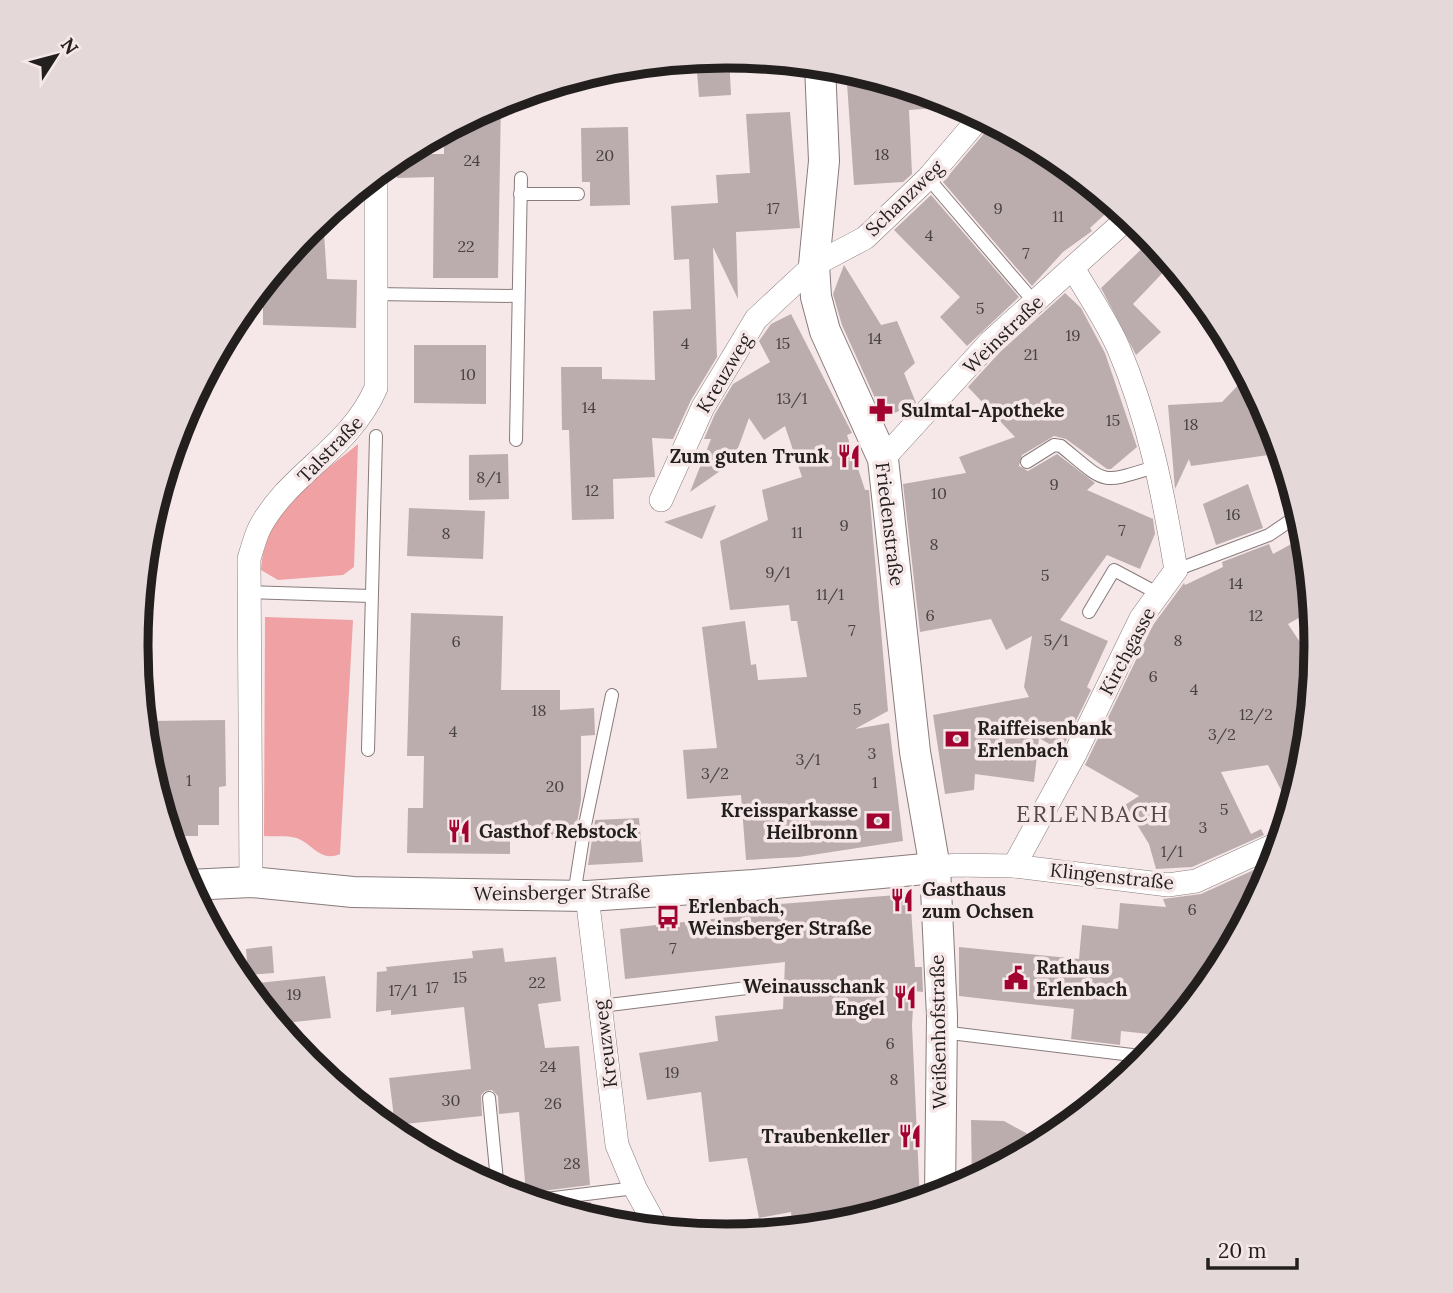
<svg xmlns="http://www.w3.org/2000/svg" width="1453" height="1293" viewBox="0 0 1453 1293" font-family="Lora,serif">
<style>
.green{fill:#f0a1a3}
.building{fill:#bbadae}
.lines{fill:none;stroke-linecap:round;stroke-linejoin:round}
.service-casing{stroke:#887b7b;stroke-width:14}
.minor-casing{stroke:#887b7b;stroke-width:24}
.tertiary-casing{stroke:#887b7b;stroke-width:32}
.service{stroke:#fff;stroke-width:12}
.minor{stroke:#fff;stroke-width:23}
.tertiary{stroke:#fff;stroke-width:30}
.labels{text-anchor:middle;stroke-width:7;stroke-linejoin:round;paint-order:stroke}
.number-label{font-size:16px;fill:#494243}
.street-label{font-size:19px;fill:#231f1f;stroke:#f6e8e8}
.poi-label{font-size:19px;font-weight:bold;fill:#231f1f;stroke:#f6e8e8;text-anchor:start}
.quarter-label{font-size:23px;letter-spacing:2px;fill:#544849;stroke:#f6e8e8}
.rim{fill:none;stroke:#231f1f;stroke-width:9}
</style>
<rect width="100%" height="100%" fill="#f6e8e8"/>
<g class="green">
<path d="M 358,444 L 354,567 L 343,575 L 278,580 L 261,570 C 264,511 317,478 358,444 Z"/>
<path d="M 265,617 L 353,620 L 340,854 C 321,862 314,846 299,839 C 290,835 274,837 264,836 Z"/>
</g>
<g class="building">
<polygon points="729,56 731,95 699,97 696,59"/>
<polygon points="846,69 962,106 909,110 912,174 903,182 854,185"/>
<polygon points="501,101 498,278 433,278 434,177 397,178 397,157 401,154 444,154 444,131"/>
<polygon points="790,112 800,228 736,232 738,299 713,247 717,357 691,400 673,439 652,438 655,477 613,479 614,519 572,520 569,430 562,430 561,367 602,367 602,379 655,380 653,311 691,309 689,259 674,260 671,206 718,203 716,175 750,173 746,114"/>
<polygon points="993,123 1055,156 1115,205 1090,228 1092,231 1063,252 1032,286 943,182"/>
<polygon points="628,127 630,205 590,206 590,182 582,182 581,128"/>
<polygon points="931,195 1019,297 967,346 940,317 960,297 894,230"/>
<polygon points="323,218 327,279 357,280 356,328 263,325 263,284 309,229"/>
<polygon points="1152,239 1172,263 1133,304 1161,332 1136,355 1101,288"/>
<polygon points="844,265 881,325 897,321 915,363 904,373 916,403 884,418 842,325 833,294"/>
<polygon points="1065,293 1081,308 1105,353 1137,447 1111,469 1107,469 1066,439 1054,436 1022,455 1019,466 1028,471 1057,454 1095,483 1087,490 1153,519 1155,534 1140,569 1107,555 1060,620 1108,641 1087,687 1091,690 1061,751 1039,738 1034,782 975,774 974,790 945,794 933,715 1029,697 1024,687 1032,636 1006,650 991,619 920,632 903,484 966,473 959,457 1015,437 968,387 1000,352"/>
<polygon points="791,314 852,433 847,435 865,490 869,490 888,711 855,729 889,723 903,841 799,857 746,860 741,795 687,799 683,750 717,748 702,627 745,621 751,665 756,664 758,680 807,677 797,621 791,621 789,605 730,610 720,541 768,520 762,490 802,477 785,426 764,440 749,418 733,462 690,492 711,439 704,439 715,414 733,384 770,362 759,341 771,324"/>
<polygon points="414,345 486,345 486,404 414,403"/>
<polygon points="1248,375 1272,421 1282,453 1191,466 1189,459 1175,489 1168,405 1222,402"/>
<polygon points="508,454 509,499 469,500 469,455"/>
<polygon points="1248,484 1263,528 1216,545 1203,504"/>
<polygon points="716,505 702,539 664,522"/>
<polygon points="409,508 485,511 483,559 407,556"/>
<polygon points="1306,536 1313,610 1288,624 1315,665 1310,718 1300,725 1308,741 1306,762 1291,809 1268,765 1221,772 1251,834 1261,829 1264,835 1192,867 1156,869 1149,844 1125,805 1139,796 1085,765 1153,625 1184,583 1185,585 1223,567 1222,562 1269,544 1273,554"/>
<polygon points="411,613 503,616 501,690 560,690 560,710 594,708 595,735 581,736 581,800 574,840 510,840 510,854 407,853 408,808 423,808 424,756 407,756"/>
<polygon points="225,720 226,786 219,787 219,825 198,825 198,836 170,836 152,778 152,721"/>
<polygon points="639,818 643,862 588,865 595,820"/>
<polygon points="1276,860 1217,975 1167,1036 1121,1031 1120,1045 1071,1039 1074,1009 959,996 959,947 1079,959 1082,925 1118,929 1120,903 1166,907 1163,899 1201,894"/>
<polygon points="910,894 915,967 922,967 923,992 914,991 912,1025 920,1202 836,1226 793,1230 791,1212 759,1218 747,1158 709,1162 701,1092 647,1100 639,1053 718,1041 715,1016 783,1009 785,962 625,979 620,929 767,913 767,905"/>
<polygon points="272,946 274,973 248,975 246,949"/>
<polygon points="503,948 505,962 556,957 561,1001 538,1004 545,1048 579,1046 590,1185 526,1193 519,1112 499,1114 498,1096 492,1090 485,1091 481,1095 482,1116 395,1125 389,1078 471,1069 464,1007 391,1015 391,1010 376,1012 377,972 387,971 386,967 473,958 472,951"/>
<polygon points="325,976 331,1018 276,1024 261,1006 258,983"/>
<polygon points="971,1120 1004,1121 1044,1143 972,1182"/>
<polygon points="591,1202 593,1220 551,1207"/>
</g>
<g class="lines">
<g class="service-casing">
<g id="service">
<polyline points="928,178 1035,303"/>
<polyline points="520,194 578,194"/>
<polyline points="374,294 517,296"/>
<polyline points="516,440 521,178"/>
<path d="M 1027,462 L 1054,445 L 1061,446 C 1108,485 1099,484 1158,466"/>
<polyline points="1176,570 1269,535 1300,514"/>
<polyline points="248,592 371,596"/>
<polyline points="1089,612 1114,570 1159,594"/>
<polyline points="368,750 376,436"/>
<polyline points="574,895 585,825 612,695"/>
<polyline points="601,1006 763,986"/>
<polyline points="942,1032 1132,1055"/>
<polyline points="489,1098 498,1191"/>
<polyline points="530,1201 635,1188"/>
</g>
</g>
<g class="minor-casing">
<g id="minor">
<polyline points="883,459 990,342 1129,217"/>
<polyline points="661,500 703,407 756,319 814,265 865,238 928,178 981,116"/>
<path d="M 1014,866 L 1076,752 L 1141,618 L 1176,570 C 1163,493 1149,419 1118,347 C 1106,320 1088,294 1073,268"/>
<polyline points="935,868 955,865 1014,866 1168,885 1196,881 1281,842"/>
<path d="M 251,882 L 249,559 C 252,549 255,538 259,529 C 288,473 349,450 376,388 L 376,174"/>
<polyline points="587,896 617,1145 635,1188 658,1230"/>
</g>
</g>
<g class="tertiary-casing">
<g id="tertiary">
<polyline points="820,65 824,161 814,265 816,297 825,331 883,459 915,752 935,868 942,1016 940,1196"/>
<polyline points="188,885 251,882 353,892 587,896 754,885 935,868"/>
</g>
</g>
<use href="#service" class="service"/>
<use href="#minor" class="minor"/>
<use href="#tertiary" class="tertiary"/>
</g>
<defs>
<g id="pharmacy-bare" transform="scale(1.89)"><path d="M-2-6h4v4h4v4h-4v4h-4v-4h-4v-4h4Z" fill="#a2022f" stroke="#f6e8e8" stroke-width="2.5" paint-order="stroke"/></g>
<g id="restaurant-bare" transform="scale(1.89)"><path d="M-5-6h1v4h1v-4h1v4h1v-4h1v5L-1.5 .5V6h-2V.5L-5-1ZM5-6V6H3V1.5H1.5Q1.5-4 5-6Z" fill="#a2022f" stroke="#f6e8e8" stroke-width="2.5" paint-order="stroke"/></g>
<g id="bank-bare" transform="scale(1.89)"><path d="M-6-4H6V4H-6ZM0-2.3a2.3 2.3 0 1 0 0 4.6a2.3 2.3 0 1 0 0-4.6Z" fill="#a2022f" stroke="#f6e8e8" stroke-width="2.5" paint-order="stroke"/></g>
<g id="bus-bare" transform="scale(1.89)"><path d="M-5-6H5V4H4V6H2V4H-2V6H-4V4H-5ZM-3.5-4V0h7V-4ZM-3.5 1.2v1.5H-2V1.2ZM2 1.2v1.5H3.5V1.2Z" fill="#a2022f" stroke="#f6e8e8" stroke-width="2.5" paint-order="stroke"/></g>
<g id="civic-bare" transform="scale(1.89)"><path d="M-.6-6.5H3V-4.5H.6V-3L4-1V1h2V6H-6V1h2V-1L-.6-3ZM-1.2 2.5V6h2.4V2.5Z" fill="#a2022f" stroke="#f6e8e8" stroke-width="2.5" paint-order="stroke"/></g>
</defs>
<g fill-rule="evenodd">
<use href="#pharmacy-bare" x="881" y="410"/>
<use href="#restaurant-bare" x="849" y="456"/>
<use href="#bank-bare" x="957" y="739"/>
<use href="#bank-bare" x="878" y="821"/>
<use href="#restaurant-bare" x="459" y="831"/>
<use href="#restaurant-bare" x="902" y="900"/>
<use href="#bus-bare" x="668" y="917"/>
<use href="#civic-bare" x="1016" y="978"/>
<use href="#restaurant-bare" x="905" y="997"/>
<use href="#restaurant-bare" x="910" y="1136"/>
</g>
<g class="labels">
<g class="number-label">
<text x="882" y="160">18</text>
<text x="605" y="161">20</text>
<text x="472" y="166">24</text>
<text x="773" y="214">17</text>
<text x="998" y="214">9</text>
<text x="1058" y="222">11</text>
<text x="929" y="241">4</text>
<text x="466" y="252">22</text>
<text x="1026" y="259">7</text>
<text x="980" y="314">5</text>
<text x="1073" y="341">19</text>
<text x="875" y="344">14</text>
<text x="685" y="349">4</text>
<text x="783" y="349">15</text>
<text x="1031" y="360">21</text>
<text x="468" y="380">10</text>
<text x="792" y="404">13/1</text>
<text x="589" y="413">14</text>
<text x="1113" y="426">15</text>
<text x="1191" y="430">18</text>
<text x="489" y="483">8/1</text>
<text x="1054" y="490">9</text>
<text x="592" y="496">12</text>
<text x="939" y="499">10</text>
<text x="1233" y="520">16</text>
<text x="844" y="531">9</text>
<text x="1122" y="536">7</text>
<text x="797" y="538">11</text>
<text x="446" y="539">8</text>
<text x="934" y="550">8</text>
<text x="778" y="578">9/1</text>
<text x="1045" y="581">5</text>
<text x="1236" y="589">14</text>
<text x="830" y="600">11/1</text>
<text x="930" y="621">6</text>
<text x="1256" y="621">12</text>
<text x="852" y="636">7</text>
<text x="1056" y="646">5/1</text>
<text x="1178" y="646">8</text>
<text x="456" y="647">6</text>
<text x="1153" y="682">6</text>
<text x="1194" y="695">4</text>
<text x="857" y="715">5</text>
<text x="539" y="716">18</text>
<text x="1256" y="720">12/2</text>
<text x="453" y="737">4</text>
<text x="1222" y="740">3/2</text>
<text x="872" y="759">3</text>
<text x="808" y="765">3/1</text>
<text x="715" y="779">3/2</text>
<text x="189" y="786">1</text>
<text x="875" y="788">1</text>
<text x="555" y="792">20</text>
<text x="1224" y="815">5</text>
<text x="1203" y="833">3</text>
<text x="1172" y="857">1/1</text>
<text x="1192" y="915">6</text>
<text x="673" y="954">7</text>
<text x="460" y="983">15</text>
<text x="537" y="988">22</text>
<text x="432" y="993">17</text>
<text x="403" y="996">17/1</text>
<text x="294" y="1000">19</text>
<text x="890" y="1049">6</text>
<text x="548" y="1072">24</text>
<text x="672" y="1078">19</text>
<text x="894" y="1085">8</text>
<text x="451" y="1106">30</text>
<text x="553" y="1109">26</text>
<text x="572" y="1169">28</text>
</g>
<g class="street-label">
<text transform="translate(904 198) rotate(-44)" y="7">Schanzweg</text>
<text transform="translate(1003 334) rotate(-44)" y="7">Weinstraße</text>
<text transform="translate(724 373) rotate(-59)" y="7">Kreuzweg</text>
<text transform="translate(330 449) rotate(-46)" y="7">Talstraße</text>
<text transform="translate(890 524) rotate(83)" y="7">Friedenstraße</text>
<text transform="translate(1127 651) rotate(-62)" y="7">Kirchgasse</text>
<text transform="translate(1112 876) rotate(6)" y="7">Klingenstraße</text>
<text transform="translate(562 892) rotate(-1)" y="7">Weinsberger Straße</text>
<text transform="translate(938 1032) rotate(-91)" y="7">Weißenhofstraße</text>
<text transform="translate(605 1044) rotate(-97)" y="7">Kreuzweg</text>
</g>
<g class="poi-label">
<text x="901" y="417">Sulmtal-Apotheke</text>
<text x="829" y="463" text-anchor="end">Zum guten Trunk</text>
<text x="977" y="735">Raiffeisenbank<tspan x="977" dy="22">Erlenbach</tspan></text>
<text x="858" y="817" text-anchor="end">Kreissparkasse<tspan x="858" dy="22">Heilbronn</tspan></text>
<text x="479" y="838">Gasthof Rebstock</text>
<text x="922" y="896">Gasthaus<tspan x="922" dy="22">zum Ochsen</tspan></text>
<text x="688" y="913">Erlenbach,<tspan x="688" dy="22">Weinsberger Straße</tspan></text>
<text x="1036" y="974">Rathaus<tspan x="1036" dy="22">Erlenbach</tspan></text>
<text x="885" y="993" text-anchor="end">Weinausschank<tspan x="885" dy="22">Engel</tspan></text>
<text x="890" y="1143" text-anchor="end">Traubenkeller</text>
</g>
<g class="quarter-label">
<text x="1093" y="822">ERLENBACH</text>
</g>
</g>
<path d="M0 0H1453V1293H0ZM148 646a578 578 0 1 1 1156 0a578 578 0 1 1-1156 0Z" fill="#e5d8d8" fill-rule="evenodd"/>
<path class="rim" d="M148 646a578 578 0 1 1 1156 0a578 578 0 1 1-1156 0Z"/>
<g transform="translate(56 56) rotate(54)" stroke="#f6e8e8" stroke-width="5" paint-order="stroke">
<path d="M0-5L12 26L0 18L-12 26Z" fill="#231f1f"/>
<text y="-10" font-size="19" font-weight="bold" text-anchor="middle" fill="#231f1f">N</text>
</g>
<path d="M1208 1258v10h89v-10" fill="none" stroke="#231f1f" stroke-width="3.5"/>
<text x="1218" y="1258" font-size="21" fill="#231f1f" stroke="#f6e8e8" stroke-width="5" paint-order="stroke">20 m</text>
</svg>
